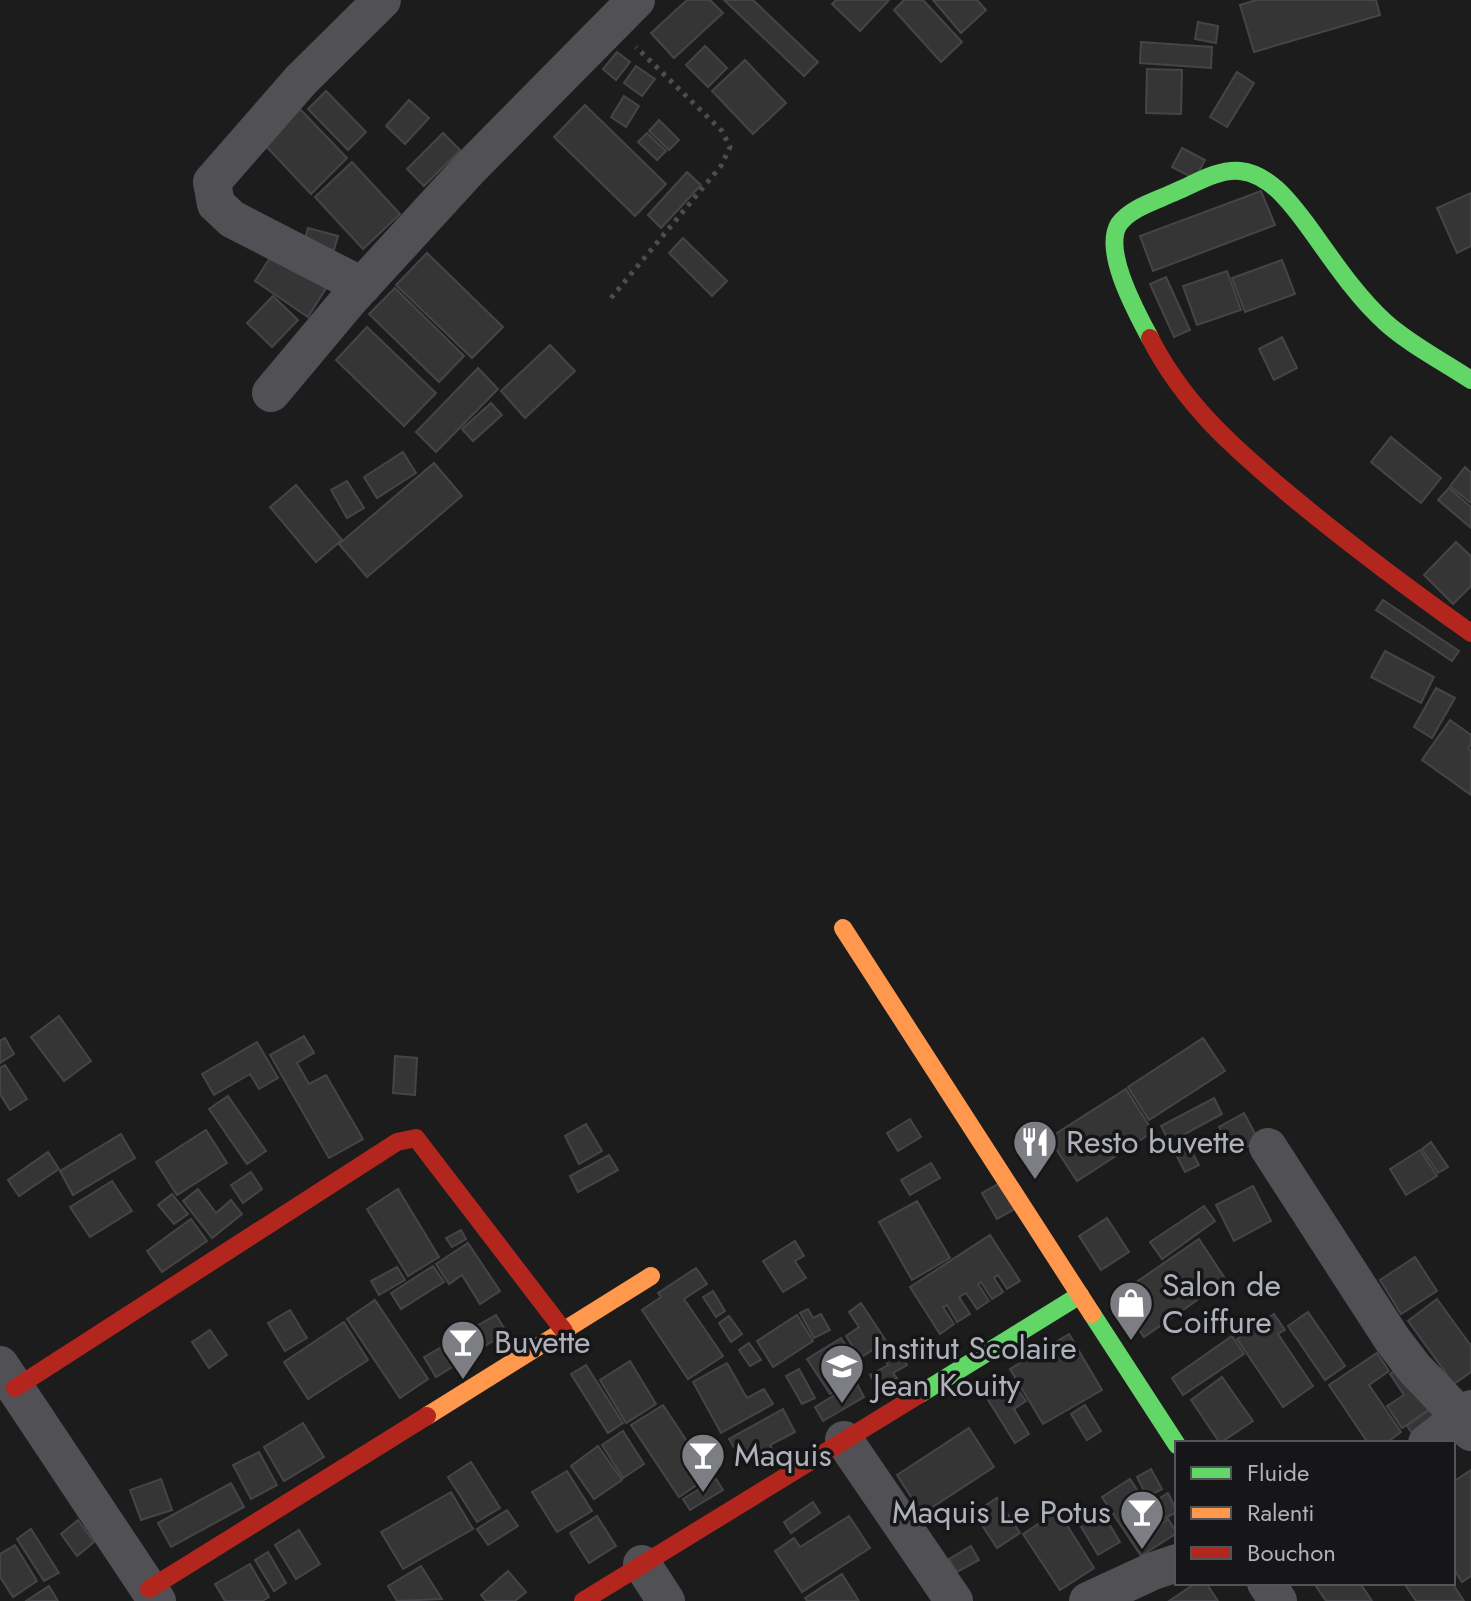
<svg xmlns="http://www.w3.org/2000/svg" width="1471" height="1601" viewBox="0 0 1471 1601" font-family="Jost,sans-serif">
<style>
.building{fill:#353536;stroke:#454548;stroke-width:2}
.lines{fill:none;stroke-linecap:round;stroke-linejoin:round}
.path{stroke:#4c4d50;stroke-width:5;stroke-dasharray:4 6;stroke-linecap:butt}
.street{stroke:#515155;stroke-width:38}
.fast{stroke:#63d668;stroke-width:18}
.slow{stroke:#ff974d;stroke-width:18}
.jam{stroke:#b3261e;stroke-width:18}
.labels{text-anchor:middle;stroke-width:7;stroke-linejoin:round;paint-order:stroke}
.poi-label{font-size:32px;fill:#afb2bb;stroke:#161618;text-anchor:start}
</style>
<rect width="100%" height="100%" fill="#1c1c1c"/>
<g class="building">
<polygon points="687,0 710,0 723,13 674,58 651,33"/>
<polygon points="724,0 753,0 818,62 804,76"/>
<polygon points="836,0 889,0 860,31 832,4"/>
<polygon points="904,0 923,0 962,42 941,62 894,10"/>
<polygon points="933,0 977,0 986,10 961,33"/>
<polygon points="1256,0 1376,0 1380,15 1254,52 1240,5"/>
<polygon points="1198,22 1218,26 1216,43 1195,39"/>
<polygon points="1141,42 1212,47 1211,68 1140,63"/>
<polygon points="705,46 727,68 708,87 686,65"/>
<polygon points="617,52 630,62 616,80 603,69"/>
<polygon points="745,60 786,103 753,134 712,91"/>
<polygon points="636,66 655,79 642,96 624,83"/>
<polygon points="1147,69 1182,70 1181,114 1146,113"/>
<polygon points="1237,72 1254,83 1227,127 1210,117"/>
<polygon points="326,91 366,132 348,150 308,109"/>
<polygon points="624,96 639,106 626,127 611,117"/>
<polygon points="409,100 429,118 405,144 386,126"/>
<polygon points="585,105 666,184 635,216 554,137"/>
<polygon points="300,109 347,158 311,194 264,144"/>
<polygon points="659,120 679,140 669,150 649,131"/>
<polygon points="443,133 460,150 424,186 407,169"/>
<polygon points="647,133 666,151 657,160 638,142"/>
<polygon points="1182,148 1205,160 1195,179 1172,167"/>
<polygon points="352,162 400,214 363,249 315,197"/>
<polygon points="687,172 701,185 661,228 648,215"/>
<polygon points="1261,191 1275,225 1153,271 1140,236"/>
<polygon points="1471,193 1471,246 1457,253 1437,208"/>
<polygon points="308,228 338,236 334,250 304,242"/>
<polygon points="683,238 727,281 712,296 669,253"/>
<polygon points="277,247 330,282 308,317 255,281"/>
<polygon points="427,253 503,327 472,358 396,285"/>
<polygon points="1282,260 1295,294 1245,312 1232,278"/>
<polygon points="1227,271 1241,310 1197,325 1183,286"/>
<polygon points="1166,277 1190,330 1174,337 1150,284"/>
<polygon points="395,288 464,356 439,382 369,314"/>
<polygon points="273,296 298,320 272,347 247,323"/>
<polygon points="367,327 436,393 404,426 336,360"/>
<polygon points="1282,337 1297,368 1274,380 1259,349"/>
<polygon points="550,345 575,371 525,418 501,391"/>
<polygon points="478,368 498,389 436,452 416,432"/>
<polygon points="491,403 502,415 473,441 462,429"/>
<polygon points="1391,437 1441,478 1421,503 1371,462"/>
<polygon points="403,452 416,473 377,498 364,477"/>
<polygon points="434,463 462,496 367,577 339,544"/>
<polygon points="1465,467 1471,473 1471,503 1450,486"/>
<polygon points="347,481 364,508 347,518 331,490"/>
<polygon points="296,485 342,540 316,562 270,507"/>
<polygon points="1449,488 1471,507 1471,528 1438,500"/>
<polygon points="1456,542 1471,556 1471,586 1453,604 1424,575"/>
<polygon points="1383,600 1459,651 1452,661 1376,610"/>
<polygon points="1385,651 1434,677 1421,703 1371,677"/>
<polygon points="1436,688 1455,698 1432,738 1414,727"/>
<polygon points="1450,720 1471,735 1471,744 1468,749 1471,751 1471,795 1422,760"/>
<polygon points="59,1016 91,1061 64,1081 31,1037"/>
<polygon points="304,1036 314,1053 297,1063 309,1084 326,1075 363,1139 329,1158 270,1055"/>
<polygon points="5,1038 14,1054 0,1063 0,1041"/>
<polygon points="1203,1038 1225,1071 1149,1120 1128,1087"/>
<polygon points="257,1042 278,1078 259,1089 250,1074 214,1095 202,1074"/>
<polygon points="395,1056 417,1058 415,1095 393,1093"/>
<polygon points="5,1065 27,1099 10,1110 0,1094 0,1068"/>
<polygon points="1126,1089 1153,1132 1077,1181 1049,1138"/>
<polygon points="228,1096 266,1151 247,1164 209,1109"/>
<polygon points="1214,1098 1222,1114 1183,1135 1199,1165 1185,1172 1161,1126"/>
<polygon points="1244,1113 1259,1141 1233,1154 1219,1127"/>
<polygon points="910,1119 921,1137 898,1151 887,1133"/>
<polygon points="586,1124 602,1151 579,1164 565,1136"/>
<polygon points="206,1130 227,1163 177,1195 156,1162"/>
<polygon points="121,1134 135,1158 73,1195 60,1171"/>
<polygon points="1431,1142 1448,1167 1438,1173 1422,1149"/>
<polygon points="1420,1150 1437,1176 1406,1195 1390,1169"/>
<polygon points="48,1152 59,1169 19,1196 8,1180"/>
<polygon points="609,1155 618,1170 578,1192 570,1176"/>
<polygon points="931,1163 940,1178 910,1195 901,1180"/>
<polygon points="251,1172 262,1189 243,1203 231,1185"/>
<polygon points="112,1181 132,1211 90,1237 70,1207"/>
<polygon points="1003,1181 1018,1207 997,1219 982,1193"/>
<polygon points="1253,1186 1271,1221 1234,1241 1216,1205"/>
<polygon points="198,1189 216,1213 231,1200 242,1214 212,1238 183,1201"/>
<polygon points="398,1189 439,1257 408,1276 367,1209"/>
<polygon points="172,1194 188,1214 174,1224 158,1205"/>
<polygon points="917,1201 950,1258 912,1280 879,1222"/>
<polygon points="1204,1206 1215,1221 1162,1259 1150,1242"/>
<polygon points="1107,1218 1129,1252 1101,1270 1079,1236"/>
<polygon points="191,1219 207,1241 162,1272 147,1251"/>
<polygon points="461,1230 466,1239 452,1247 446,1238"/>
<polygon points="990,1235 1020,1281 1007,1289 998,1275 994,1278 1003,1292 992,1299 981,1282 978,1284 989,1301 977,1309 966,1293 959,1297 970,1314 957,1322 947,1305 943,1307 954,1324 940,1334 910,1287"/>
<polygon points="1199,1239 1226,1280 1144,1337 1116,1296"/>
<polygon points="795,1241 804,1256 795,1261 806,1278 783,1292 763,1261"/>
<polygon points="468,1243 500,1291 480,1304 462,1275 449,1284 436,1264"/>
<polygon points="1415,1257 1437,1291 1401,1314 1380,1280"/>
<polygon points="433,1266 444,1282 401,1309 391,1293"/>
<polygon points="397,1267 405,1280 379,1295 371,1281"/>
<polygon points="696,1268 707,1284 684,1299 723,1356 688,1379 642,1310 661,1297 658,1293"/>
<polygon points="713,1291 725,1311 716,1317 703,1297"/>
<polygon points="1437,1299 1471,1346 1471,1372 1454,1384 1408,1321"/>
<polygon points="375,1300 428,1379 400,1398 347,1319"/>
<polygon points="861,1303 886,1341 860,1358 846,1336 859,1327 849,1312"/>
<polygon points="808,1309 813,1318 821,1314 830,1330 814,1338 800,1313"/>
<polygon points="290,1310 307,1338 285,1351 268,1323"/>
<polygon points="1308,1312 1345,1366 1325,1380 1288,1326"/>
<polygon points="1274,1314 1285,1330 1278,1334 1313,1386 1283,1407 1237,1339"/>
<polygon points="496,1315 507,1333 469,1355 459,1336"/>
<polygon points="797,1315 813,1341 773,1367 757,1341"/>
<polygon points="729,1316 742,1334 731,1342 719,1323"/>
<polygon points="344,1322 368,1360 308,1399 284,1362"/>
<polygon points="210,1330 227,1355 209,1368 192,1342"/>
<polygon points="1069,1334 1102,1390 1043,1424 1010,1369"/>
<polygon points="1232,1336 1244,1354 1183,1395 1172,1378"/>
<polygon points="841,1338 863,1373 830,1394 807,1359"/>
<polygon points="452,1341 464,1360 436,1377 424,1357"/>
<polygon points="749,1343 761,1360 750,1366 739,1350"/>
<polygon points="898,1347 907,1365 893,1373 897,1378 878,1388 870,1375 888,1365 883,1355"/>
<polygon points="1377,1353 1389,1371 1369,1385 1401,1432 1386,1443 1368,1443 1329,1385"/>
<polygon points="630,1361 656,1404 626,1423 600,1380"/>
<polygon points="727,1363 747,1398 764,1389 773,1404 721,1433 693,1382"/>
<polygon points="1406,1363 1435,1405 1402,1428 1387,1406 1404,1395 1390,1374"/>
<polygon points="586,1365 623,1423 608,1433 571,1374"/>
<polygon points="799,1369 815,1398 802,1404 786,1376"/>
<polygon points="1222,1377 1253,1421 1220,1443 1191,1400"/>
<polygon points="994,1378 1004,1394 1016,1387 1026,1401 1014,1409 1029,1434 1015,1443 980,1387"/>
<polygon points="856,1382 864,1397 823,1421 815,1407"/>
<polygon points="663,1405 710,1476 679,1497 631,1425"/>
<polygon points="1085,1405 1101,1431 1087,1440 1071,1414"/>
<polygon points="1432,1408 1437,1415 1412,1433 1407,1426"/>
<polygon points="783,1409 795,1432 770,1445 775,1454 761,1462 756,1453 742,1461 729,1439"/>
<polygon points="303,1423 324,1457 284,1481 264,1447"/>
<polygon points="969,1428 994,1467 922,1514 897,1475"/>
<polygon points="623,1431 644,1464 623,1478 602,1445"/>
<polygon points="598,1446 622,1480 594,1499 571,1466"/>
<polygon points="259,1452 277,1485 251,1499 233,1465"/>
<polygon points="471,1462 500,1508 477,1522 448,1477"/>
<polygon points="1151,1469 1162,1489 1147,1497 1137,1477"/>
<polygon points="1471,1470 1471,1576 1462,1582 1453,1568 1453,1482"/>
<polygon points="567,1471 592,1511 557,1532 532,1492"/>
<polygon points="161,1479 172,1510 141,1520 130,1490"/>
<polygon points="716,1479 723,1490 690,1510 683,1499"/>
<polygon points="1130,1479 1160,1525 1168,1519 1177,1533 1141,1556 1102,1497"/>
<polygon points="231,1483 244,1507 171,1547 158,1523"/>
<polygon points="451,1492 473,1529 403,1569 381,1532"/>
<polygon points="1168,1493 1177,1512 1162,1520 1152,1503"/>
<polygon points="997,1498 1020,1533 997,1548 974,1513"/>
<polygon points="813,1502 820,1513 791,1533 784,1522"/>
<polygon points="1099,1507 1120,1542 1098,1555 1077,1520"/>
<polygon points="507,1510 518,1526 488,1545 477,1529"/>
<polygon points="1058,1511 1094,1568 1060,1590 1023,1534"/>
<polygon points="597,1516 616,1546 589,1563 570,1533"/>
<polygon points="849,1516 870,1548 802,1592 775,1551 794,1538 800,1547"/>
<polygon points="78,1520 94,1542 77,1556 61,1534"/>
<polygon points="31,1529 59,1573 44,1581 17,1539"/>
<polygon points="299,1530 320,1564 296,1579 275,1545"/>
<polygon points="15,1545 37,1581 13,1597 0,1577 0,1554"/>
<polygon points="971,1546 979,1560 957,1572 949,1559"/>
<polygon points="268,1552 286,1583 274,1591 255,1560"/>
<polygon points="250,1564 269,1597 262,1601 225,1601 215,1584"/>
<polygon points="421,1566 442,1599 397,1601 388,1586"/>
<polygon points="508,1571 526,1592 515,1601 486,1601 481,1595"/>
<polygon points="842,1574 859,1601 807,1601 805,1598"/>
<polygon points="1196,1583 1206,1583 1218,1601 1169,1601"/>
<polygon points="1314,1583 1360,1583 1372,1601 1326,1601"/>
<polygon points="1404,1583 1452,1583 1464,1601 1416,1601"/>
<polygon points="49,1586 58,1601 26,1601"/>
</g>
<g class="lines">
<polyline class="path" points="611,298 721,166 730,147 722,131 636,47"/>
<g class="street">
<polyline points="362,286 232,219 216,204 212,182 301,80 382,0"/>
<polyline points="271,393 348,301 469,169 636,0"/>
<polyline points="1268,1147 1392,1339 1414,1368 1461,1417 1471,1432"/>
<polyline points="0,1365 157,1601"/>
<polyline points="844,1440 954,1601"/>
<polyline points="1427,1443 1471,1409"/>
<polyline points="642,1564 666,1601"/>
<polyline points="1266,1583 1278,1601"/>
<polyline points="1088,1601 1153,1571 1177,1563"/>
</g>
<g class="fast">
<path d="M 1150,338 C 1137,313 1102,251 1119,224 C 1131,207 1159,200 1177,191 C 1196,183 1218,169 1240,171 C 1269,174 1289,201 1305,222 C 1330,256 1354,294 1385,322 C 1409,344 1444,362 1471,380"/>
<polyline points="1092,1314 1177,1445"/>
<polyline points="920,1394 1080,1295"/>
</g>
<g class="slow">
<polyline points="843,928 1092,1314"/>
<polyline points="427,1416 651,1276"/>
</g>
<g class="jam">
<path d="M 1150,338 C 1184,405 1235,449 1291,496 C 1349,544 1409,589 1471,633"/>
<polyline points="15,1388 397,1142 416,1138 564,1331"/>
<polyline points="149,1589 427,1416"/>
<polyline points="583,1601 920,1394"/>
</g>
</g>
<defs>
<g id="restaurant-pin" transform="scale(2.3)"><path d="M0 17L-7.5 6A9.5 9.5 0 1 1 7.5 6Z" fill="#7c7e83" stroke="#161618"/><path d="M-5-6h1v4h1v-4h1v4h1v-4h1v5L-1.5 .5V6h-2V.5L-5-1ZM5-6V6H3V1.5H1.5Q1.5-4 5-6Z" fill="#fff"/></g>
<g id="shop-pin" transform="scale(2.3)"><path d="M0 17L-7.5 6A9.5 9.5 0 1 1 7.5 6Z" fill="#7c7e83" stroke="#161618"/><path d="M-5-2.5h2.3a2.7 3.5 0 0 1 5.4 0H5L5.5 6h-11ZM-1.5-2.5h3a1.5 2.3 0 0 0-3 0Z" fill="#fff"/></g>
<g id="bar-pin" transform="scale(2.3)"><path d="M0 17L-7.5 6A9.5 9.5 0 1 1 7.5 6Z" fill="#7c7e83" stroke="#161618"/><path d="M-6-5H6L.8 .8V4.5H3.5V6h-7V4.5H-.8V.8Z" fill="#fff"/></g>
<g id="school-pin" transform="scale(2.3)"><path d="M0 17L-7.5 6A9.5 9.5 0 1 1 7.5 6Z" fill="#7c7e83" stroke="#161618"/><path d="M0-5L7-2L0 1L-7-2ZM-4 1L0 2.5L4 1V4Q0 6-4 4Z" fill="#fff"/></g>
</defs>
<g fill-rule="evenodd">
<use href="#restaurant-pin" x="1035" y="1142"/>
<use href="#shop-pin" x="1131" y="1303"/>
<use href="#bar-pin" x="463" y="1342"/>
<use href="#school-pin" x="842" y="1366"/>
<use href="#bar-pin" x="703" y="1455"/>
<use href="#bar-pin" x="1142" y="1512"/>
</g>
<g class="labels">
<g class="poi-label">
<text x="1066" y="1153">Resto buvette</text>
<text x="1162" y="1296">Salon de<tspan x="1162" dy="37">Coiffure</tspan></text>
<text x="494" y="1353">Buvette</text>
<text x="873" y="1359">Institut Scolaire<tspan x="873" dy="37">Jean Kouity</tspan></text>
<text x="734" y="1466">Maquis</text>
<text x="1111" y="1523" text-anchor="end">Maquis Le Potus</text>
</g>
</g>
<rect x="1175" y="1441" width="280" height="144" fill="#161618" stroke="#535459" stroke-width="2"/>
<rect x="1191" y="1467" width="40" height="12" fill="#63d668" stroke="#535459" stroke-width="2"/>
<text x="1247" y="1481" font-size="24" fill="#afb2bb">Fluide</text>
<rect x="1191" y="1507" width="40" height="12" fill="#ff974d" stroke="#535459" stroke-width="2"/>
<text x="1247" y="1521" font-size="24" fill="#afb2bb">Ralenti</text>
<rect x="1191" y="1547" width="40" height="12" fill="#b3261e" stroke="#535459" stroke-width="2"/>
<text x="1247" y="1561" font-size="24" fill="#afb2bb">Bouchon</text>
</svg>
